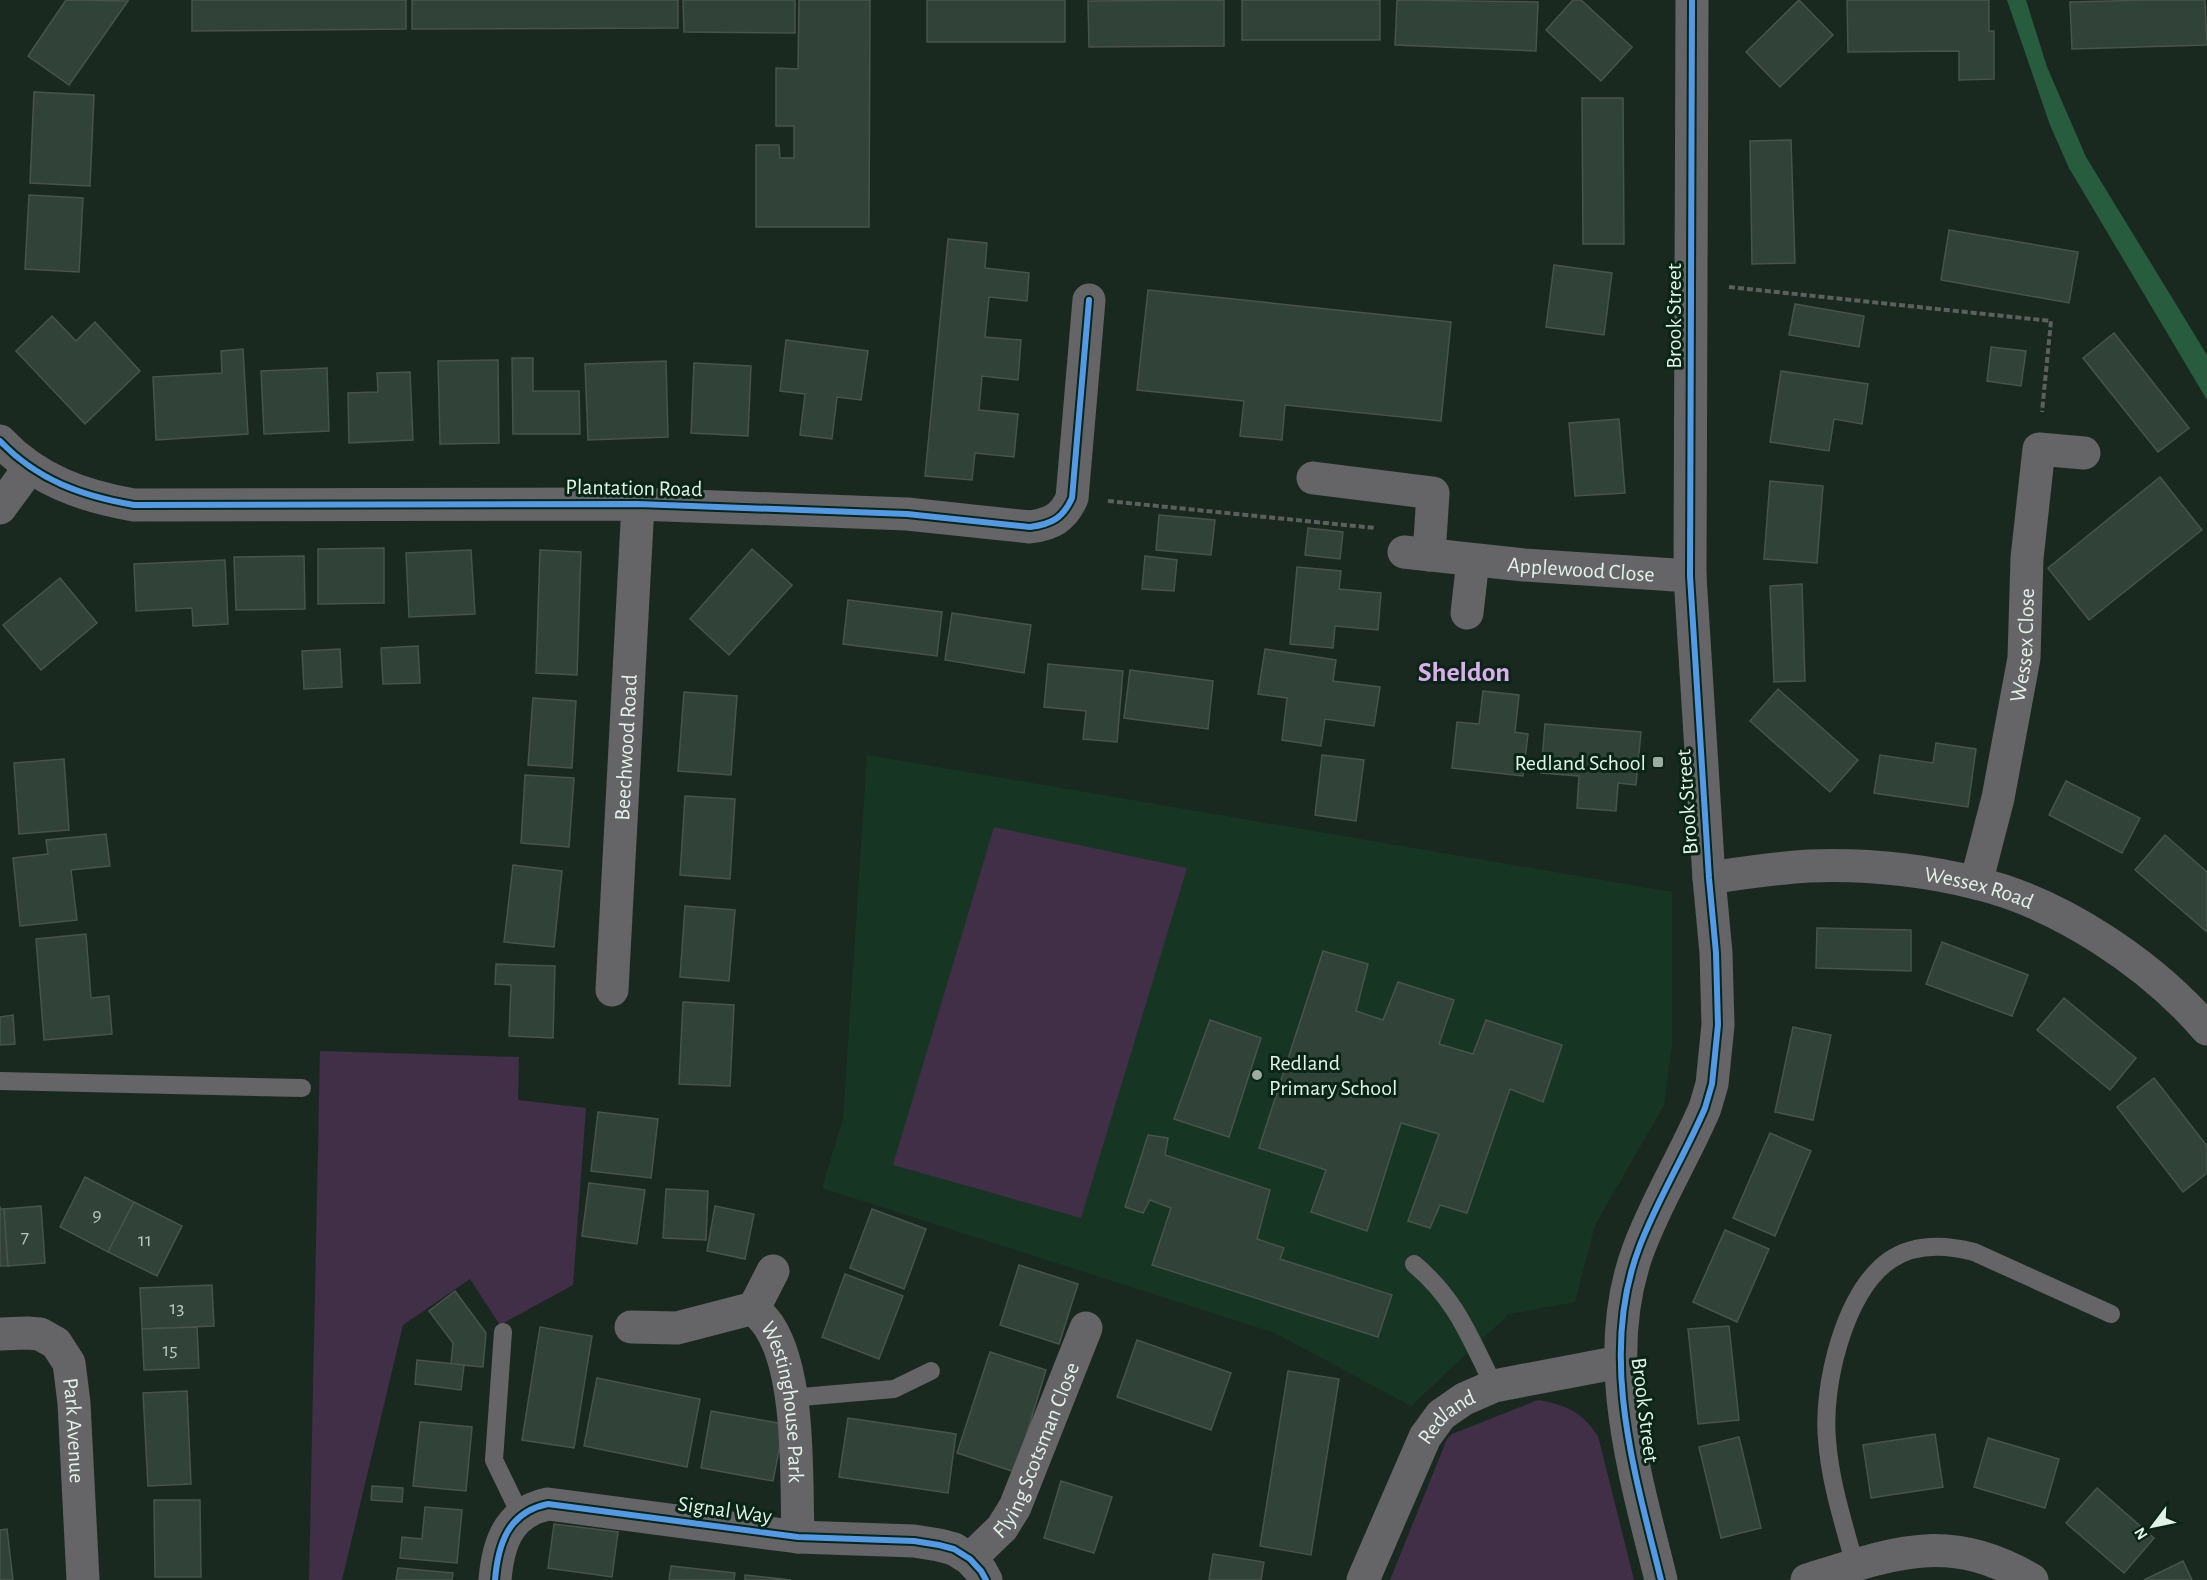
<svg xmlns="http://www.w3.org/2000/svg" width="2207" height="1580" viewBox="0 0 2207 1580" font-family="'Alegreya Sans',sans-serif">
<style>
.built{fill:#163623}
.green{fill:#402f47}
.water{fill:#285c3e}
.building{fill:#314239;stroke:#47534b;stroke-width:1.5}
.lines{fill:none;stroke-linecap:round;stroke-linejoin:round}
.path{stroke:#5b5f5e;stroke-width:4;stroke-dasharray:6 3;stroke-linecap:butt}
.service{stroke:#656467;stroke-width:18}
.minor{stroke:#656467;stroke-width:33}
.cycleway-casing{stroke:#092516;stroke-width:10}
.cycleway{stroke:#5399e6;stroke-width:6}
.poi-dot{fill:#9caca1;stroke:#092516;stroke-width:2}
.labels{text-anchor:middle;stroke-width:6;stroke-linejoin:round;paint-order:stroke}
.number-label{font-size:20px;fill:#b6c6bc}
.street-label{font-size:22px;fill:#e2f2e7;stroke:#092516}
.poi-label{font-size:22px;fill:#e2f2e7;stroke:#092516;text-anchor:end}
.district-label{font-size:28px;font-weight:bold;fill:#ddaeed;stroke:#092516}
</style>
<rect width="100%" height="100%" fill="#1a2920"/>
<polygon class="built" points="867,755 1672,892 1672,1045 1664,1105 1595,1225 1575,1302 1509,1314 1411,1406 1275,1333 822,1188 843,1119"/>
<g class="green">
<polygon points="994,827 1187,868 1081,1218 893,1165"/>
<polygon points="320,1051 519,1057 518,1100 586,1108 573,1285 500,1325 470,1279 403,1325 342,1580 309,1580"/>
<path d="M 1538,1400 C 1569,1406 1580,1411 1598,1436 L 1634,1580 L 1390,1580 L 1447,1439 L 1452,1434 Z"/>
</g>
<polygon class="water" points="2007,0 2026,0 2047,67 2086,157 2207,355 2207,400 2069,168 2050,125"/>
<g class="building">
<polygon points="66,0 128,1 69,85 28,56"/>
<polygon points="192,0 406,0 406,29 192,31"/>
<polygon points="412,0 678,0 678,28 412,29"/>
<polygon points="683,0 795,0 795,33 684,32"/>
<polygon points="799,0 870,0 869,227 756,227 756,145 779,145 780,158 794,158 794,126 776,126 776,68 798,69"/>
<rect x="927" y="0" width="138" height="42"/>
<polygon points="1224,0 1224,46 1089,47 1088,1"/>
<rect x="1242" y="0" width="138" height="40"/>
<polygon points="1397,0 1538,2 1536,51 1395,45"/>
<polygon points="1573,0 1581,0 1632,47 1601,81 1546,30"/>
<polygon points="1799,0 1833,35 1780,87 1746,52"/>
<polygon points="1847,0 1989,0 1989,31 1994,31 1994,79 1959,80 1959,51 1848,52"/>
<polygon points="2150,0 2205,0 2207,45 2072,49 2070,2"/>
<polygon points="34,92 94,95 90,186 30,183"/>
<polygon points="1582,98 1623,98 1624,244 1583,244"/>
<polygon points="1791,140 1795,263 1752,264 1750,141"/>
<polygon points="29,195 83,198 79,272 25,269"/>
<polygon points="1949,230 2078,252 2069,303 1941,280"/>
<polygon points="948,239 987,243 985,268 1029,273 1027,301 989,297 985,337 1021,340 1018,380 982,376 979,410 1018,414 1014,457 975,453 972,480 925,476"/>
<polygon points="1554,265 1612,273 1604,335 1546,327"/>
<polygon points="1148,290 1451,322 1441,421 1285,405 1282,440 1240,436 1244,401 1137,390"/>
<polygon points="1795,304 1864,316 1859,347 1789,335"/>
<polygon points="52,316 76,341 95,322 140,371 85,424 16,351"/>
<polygon points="2114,333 2189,428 2158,452 2083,358"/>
<polygon points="786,340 868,351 861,400 837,397 832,439 800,435 805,394 780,391"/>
<polygon points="1991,347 2026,351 2021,386 1987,381"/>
<polygon points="243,349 248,434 156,440 153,377 222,373 221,351"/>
<polygon points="512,358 533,358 533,391 579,391 580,434 513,434"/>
<polygon points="498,360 499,443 440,444 438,361"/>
<polygon points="666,361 668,437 588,440 585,364"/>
<polygon points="694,363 751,366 748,436 691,433"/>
<polygon points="327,368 329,431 264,434 261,371"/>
<polygon points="1781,371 1868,384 1862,424 1834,419 1829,451 1770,442"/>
<polygon points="410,372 413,440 349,443 348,393 378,392 377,373"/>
<polygon points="1619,419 1625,493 1575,496 1569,423"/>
<polygon points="2160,477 2202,530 2089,620 2048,568"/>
<polygon points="1770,481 1823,486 1817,563 1764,559"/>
<polygon points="1159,515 1215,520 1211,555 1156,550"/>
<polygon points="1308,528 1343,532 1340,559 1305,555"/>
<polygon points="384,548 384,603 318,604 318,549"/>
<polygon points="752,549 792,585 729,655 690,619"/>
<polygon points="471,550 475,614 409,617 406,553"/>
<polygon points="540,550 581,552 577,675 536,673"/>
<polygon points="304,556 305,609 236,610 234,557"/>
<polygon points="1145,556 1177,560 1174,591 1142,589"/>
<polygon points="225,560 228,624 193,626 192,608 136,611 134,564"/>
<polygon points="1297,567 1341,571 1339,589 1381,593 1378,630 1335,626 1333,648 1290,644"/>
<polygon points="60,578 97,623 41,670 3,625"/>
<polygon points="1802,584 1805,681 1774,682 1770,586"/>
<polygon points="848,600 942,612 937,656 843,644"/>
<polygon points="952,613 1031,625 1024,673 945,660"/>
<polygon points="418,646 420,683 383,684 381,648"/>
<polygon points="340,649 342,687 304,689 302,651"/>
<polygon points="1265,649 1336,660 1333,681 1380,687 1374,726 1325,719 1321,746 1282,740 1287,698 1258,694"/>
<polygon points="1048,664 1123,671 1117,742 1083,739 1086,711 1044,707"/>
<polygon points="1130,670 1213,681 1208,729 1124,718"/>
<polygon points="1778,689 1858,760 1830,792 1750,721"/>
<polygon points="1483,691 1519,695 1515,732 1528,734 1523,776 1452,768 1457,722 1479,724"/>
<polygon points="684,692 737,696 731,775 678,771"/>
<polygon points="533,698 576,701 572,768 528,765"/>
<polygon points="1545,724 1641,732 1636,785 1618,783 1616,811 1577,808 1579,776 1541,773"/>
<polygon points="1936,743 1976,749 1968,807 1874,793 1880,755 1933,763"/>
<polygon points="1322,755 1364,760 1356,821 1315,815"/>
<polygon points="64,759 69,830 19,834 14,763"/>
<polygon points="525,775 574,778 569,847 521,843"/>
<polygon points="2066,781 2140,818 2122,853 2049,815"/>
<polygon points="685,796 735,799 730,879 680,875"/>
<polygon points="106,834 110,866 71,870 77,920 20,926 13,858 48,854 46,840"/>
<polygon points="2165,835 2207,872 2207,932 2135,870"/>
<polygon points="513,865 562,871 554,947 504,942"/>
<polygon points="685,906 735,910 729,981 680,977"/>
<polygon points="1817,928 1911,930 1911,971 1816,968"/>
<polygon points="86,934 91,998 109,996 112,1034 44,1040 36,939"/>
<polygon points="1942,942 2028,975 2012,1016 1926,984"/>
<polygon points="1323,951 1368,964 1356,1011 1383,1020 1398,982 1454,1000 1439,1044 1473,1054 1486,1020 1562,1045 1543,1102 1510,1089 1467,1213 1440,1205 1430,1228 1408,1221 1439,1134 1401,1123 1367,1231 1311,1212 1326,1170 1259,1148"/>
<polygon points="496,964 555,966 553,1038 509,1036 511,985 495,984"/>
<polygon points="2064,998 2136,1058 2110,1090 2037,1030"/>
<polygon points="683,1002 734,1005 730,1086 679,1084"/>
<polygon points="13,1015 15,1044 0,1045 0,1017"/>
<polygon points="1210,1020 1261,1038 1229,1137 1174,1119"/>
<polygon points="1793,1027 1831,1035 1813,1120 1775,1112"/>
<polygon points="2154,1078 2207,1146 2207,1173 2183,1192 2117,1107"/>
<polygon points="598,1112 658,1119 651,1178 591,1171"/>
<polygon points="1770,1133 1811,1151 1775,1236 1733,1218"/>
<polygon points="1148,1135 1168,1138 1165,1155 1270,1190 1257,1239 1284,1248 1280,1259 1392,1295 1378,1337 1152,1265 1171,1208 1150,1200 1143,1213 1125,1207"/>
<polygon points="85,1177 134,1202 108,1252 60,1227"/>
<polygon points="589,1183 645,1190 637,1244 582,1236"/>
<polygon points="666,1189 708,1191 706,1240 663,1238"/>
<polygon points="134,1202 182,1226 157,1276 108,1252"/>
<polygon points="0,1206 0,1209 4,1209 8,1266 0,1266"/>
<polygon points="41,1206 45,1263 8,1266 4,1209"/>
<polygon points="715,1206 754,1214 745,1259 707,1251"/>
<polygon points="872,1209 926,1229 904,1289 850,1268"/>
<polygon points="1725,1230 1769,1249 1737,1322 1693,1302"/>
<polygon points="1019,1265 1078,1284 1059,1344 1000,1325"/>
<polygon points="845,1274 903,1296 879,1359 822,1337"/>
<polygon points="212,1285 214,1326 142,1329 140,1288"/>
<polygon points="455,1291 486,1333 483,1367 451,1364 453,1343 429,1311"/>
<polygon points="1729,1326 1739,1420 1698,1424 1688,1329"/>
<polygon points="197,1327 199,1368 144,1370 142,1329"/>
<polygon points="540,1327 592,1336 574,1448 522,1440"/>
<polygon points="1137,1340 1231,1373 1211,1430 1117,1397"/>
<polygon points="990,1352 1046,1370 1015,1472 957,1453"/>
<polygon points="417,1360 464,1365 461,1390 415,1384"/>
<polygon points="1288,1371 1339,1379 1311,1555 1260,1546"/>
<polygon points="597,1378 700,1399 687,1467 584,1446"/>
<polygon points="187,1391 191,1484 148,1486 143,1393"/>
<polygon points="711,1411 784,1424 773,1481 701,1468"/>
<polygon points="848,1418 956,1434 948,1493 839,1477"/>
<polygon points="420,1422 472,1427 466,1491 413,1486"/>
<polygon points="1935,1434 1943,1487 1871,1498 1863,1445"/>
<polygon points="1739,1437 1761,1528 1721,1538 1699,1447"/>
<polygon points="1988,1438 2059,1459 2045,1508 1974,1487"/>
<polygon points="1061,1481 1112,1497 1094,1553 1044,1538"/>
<polygon points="372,1486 403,1488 402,1502 371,1500"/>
<polygon points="2097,1488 2154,1538 2124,1573 2066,1523"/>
<polygon points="154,1500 200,1500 201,1577 155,1577"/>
<polygon points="425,1507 462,1510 457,1563 400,1558 402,1537 422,1539"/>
<polygon points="554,1524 618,1532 612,1577 548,1568"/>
<polygon points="7,1529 13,1580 0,1580 0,1530"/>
<polygon points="1213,1554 1264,1562 1261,1580 1209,1580"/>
<polygon points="2183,1561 2192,1580 2144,1580"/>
<polygon points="671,1566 735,1573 734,1580 669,1580"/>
<polygon points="398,1568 453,1573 452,1580 396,1580"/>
<polygon points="745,1575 791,1580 745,1580"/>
</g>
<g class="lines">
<g class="path">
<polyline points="1729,287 2051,321 2042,412"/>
<polyline points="1108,501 1375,528"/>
</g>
<g class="service">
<polyline points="0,1081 302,1088"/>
<path d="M 1414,1264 C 1457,1300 1470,1338 1494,1386"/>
<polyline points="503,1332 494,1460 521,1516"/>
<polyline points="790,1398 894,1389 931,1371"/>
<path d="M 1857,1573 C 1846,1530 1830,1485 1827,1439 C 1822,1386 1844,1292 1890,1260 C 1915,1243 1947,1245 1974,1252 L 2111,1314"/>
</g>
<g class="minor">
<path d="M 0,441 C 37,480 82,496 134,505 L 638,504 L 907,514 L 1030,527 C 1052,524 1063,518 1072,498 L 1089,300"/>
<polyline points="1313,478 1433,493 1429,555"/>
<polyline points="0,508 30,467"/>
<path id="s1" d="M 1404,552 L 1524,565 L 1690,576"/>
<polyline points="1467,613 1473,560"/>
<path id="s2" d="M 1709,878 C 1742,873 1775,868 1809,866 C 1863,864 1923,870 1976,883 C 2060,903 2151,964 2207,1029"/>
<path id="s3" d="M 1976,883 L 1998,798 L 2024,658 L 2027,558 L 2039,449 L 2084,453"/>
<path id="s4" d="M 612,990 L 638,504"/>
<path id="s5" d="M 754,1308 C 759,1314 765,1320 769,1326 C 801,1375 796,1479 798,1537"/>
<polyline points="631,1327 677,1328 754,1308 773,1271"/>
<path id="s6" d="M 0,1334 L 27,1333 L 40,1334 L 56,1343 L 69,1363 L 74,1403 L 83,1580"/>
<path id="s7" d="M 970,1559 L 1002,1528 L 1015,1507 L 1086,1328"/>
<path d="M 495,1580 C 498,1544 508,1512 548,1504 L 798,1537 L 914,1541 L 939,1545 L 954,1549 L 970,1559 L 981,1571 L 986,1580"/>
<path id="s8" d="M 1363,1580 L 1425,1437 L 1441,1415 L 1464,1399 L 1494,1386 L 1620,1362"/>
<path d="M 1661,1580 C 1635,1474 1598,1356 1639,1248 C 1657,1200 1685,1155 1705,1108 L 1712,1084 L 1718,1025 L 1716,953 L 1709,878 L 1690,576 L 1692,0"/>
<path d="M 1807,1580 C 1894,1553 1948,1530 2032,1580"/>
</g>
<g class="cycleway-casing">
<g id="cycleway">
<path d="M 0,441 C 37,480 82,496 134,505 L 638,504 L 907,514 L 1030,527 C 1052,524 1063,518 1072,498 L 1089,300"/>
<path d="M 495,1580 C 498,1544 508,1512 548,1504 L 798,1537 L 914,1541 L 939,1545 L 954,1549 L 970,1559 L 981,1571 L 986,1580"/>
<path d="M 1661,1580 C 1635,1474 1598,1356 1639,1248 C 1657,1200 1685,1155 1705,1108 L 1712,1084 L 1718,1025 L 1716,953 L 1709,878 L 1690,576 L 1692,0"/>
</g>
</g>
<use href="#cycleway" class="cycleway"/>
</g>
<g class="poi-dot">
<rect x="1652" y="756" width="12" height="12" rx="3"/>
<circle cx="1257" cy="1075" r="6"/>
</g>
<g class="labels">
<g class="number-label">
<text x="97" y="1221">9</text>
<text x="25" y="1243">7</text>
<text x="145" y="1246">11</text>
<text x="177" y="1314">13</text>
<text x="170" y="1356">15</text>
</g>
<g class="street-label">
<text transform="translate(1673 316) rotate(-90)" y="8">Brook Street</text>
<text transform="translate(634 487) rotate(1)" y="8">Plantation Road</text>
<text dy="8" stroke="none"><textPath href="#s1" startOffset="178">Applewood Close</textPath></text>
<text dy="8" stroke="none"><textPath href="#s3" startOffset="243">Wessex Close</textPath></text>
<text dy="8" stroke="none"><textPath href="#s4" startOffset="243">Beechwood Road</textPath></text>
<text transform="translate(1686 802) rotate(-94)" y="8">Brook Street</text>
<text dy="8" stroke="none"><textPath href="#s2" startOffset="273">Wessex Road</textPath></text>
<text dy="8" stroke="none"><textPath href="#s5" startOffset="102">Westinghouse Park</textPath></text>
<text transform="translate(1646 1410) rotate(83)" y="8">Brook Street</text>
<text dy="8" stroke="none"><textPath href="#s8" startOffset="186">Redland</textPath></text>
<text dy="8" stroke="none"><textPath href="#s6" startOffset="150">Park Avenue</textPath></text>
<text dy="8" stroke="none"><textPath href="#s7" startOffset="130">Flying Scotsman Close</textPath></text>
<text transform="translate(725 1509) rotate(8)" y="8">Signal Way</text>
</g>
<g class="poi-label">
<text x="1646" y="770">Redland School</text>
<text x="1269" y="1070" text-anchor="start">Redland<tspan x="1269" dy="25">Primary School</tspan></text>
</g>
<g class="district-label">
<text x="1464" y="681">Sheldon</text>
</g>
</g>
<g transform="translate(2153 1526) rotate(238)" stroke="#092516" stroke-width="4.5" paint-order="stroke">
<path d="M0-4.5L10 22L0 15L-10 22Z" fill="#e2f2e7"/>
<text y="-9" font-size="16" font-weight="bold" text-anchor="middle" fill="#e2f2e7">N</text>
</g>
</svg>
